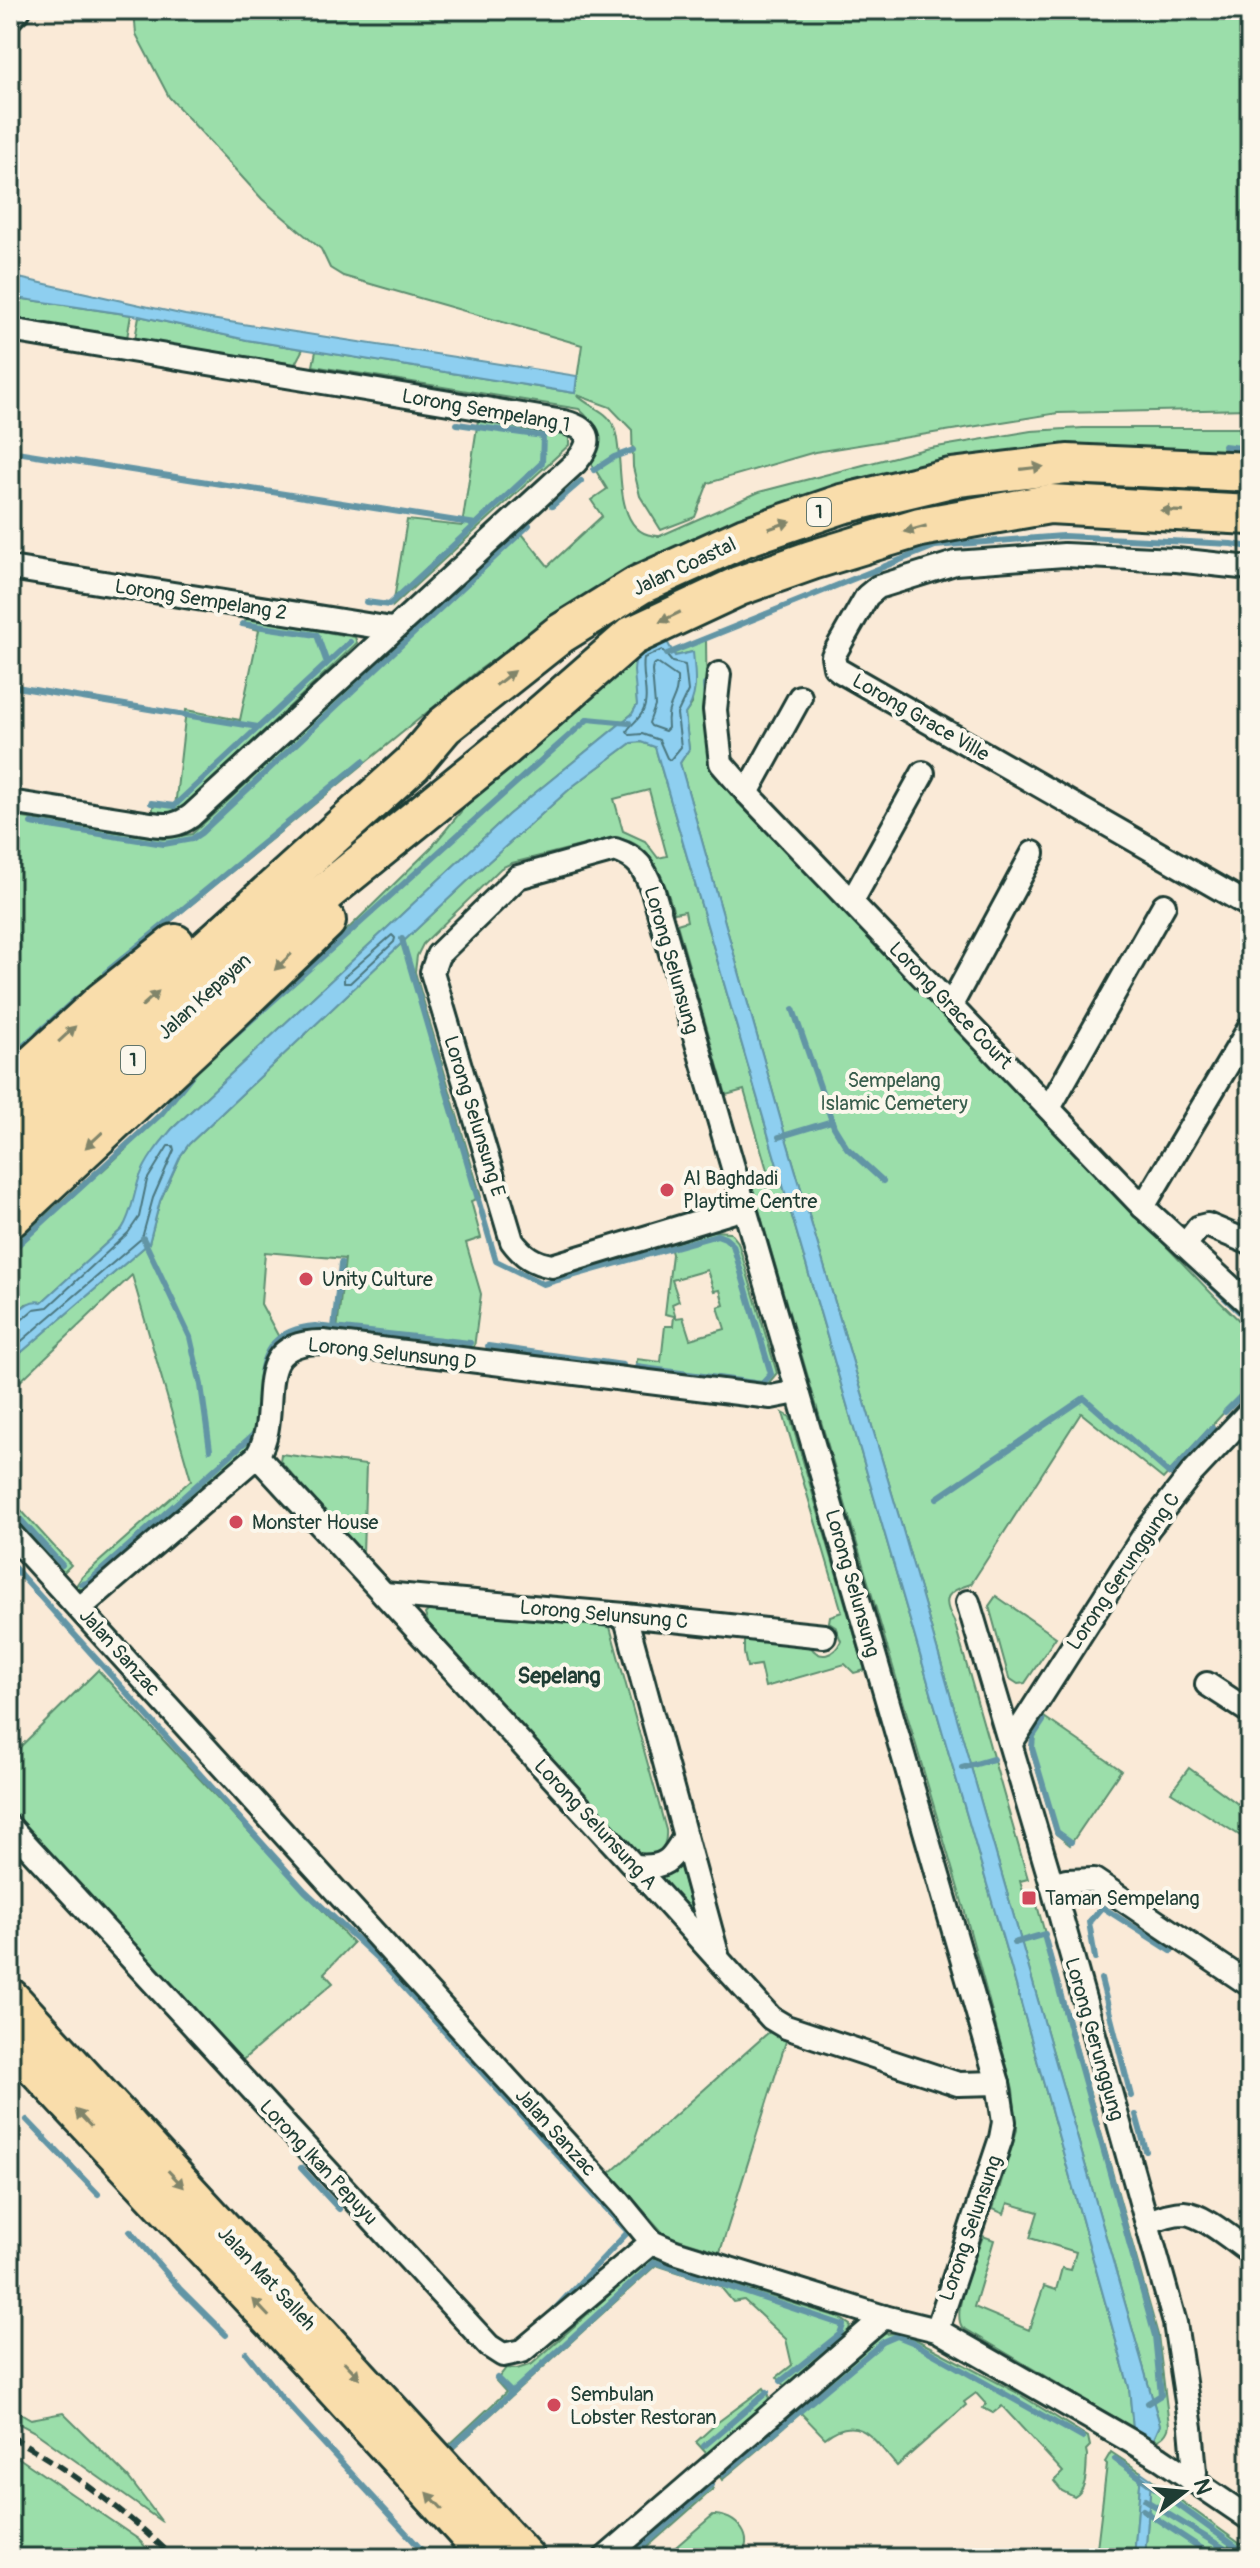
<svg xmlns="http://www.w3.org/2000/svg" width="1260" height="2568" viewBox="0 0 1260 2568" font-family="Pangolin,sans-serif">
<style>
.green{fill:#9bdeaa;stroke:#5d8e6f;stroke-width:2;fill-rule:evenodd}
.water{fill:#8ecff0;stroke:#6295a5;stroke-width:2}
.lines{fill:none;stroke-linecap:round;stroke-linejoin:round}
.shore{stroke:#4b777f;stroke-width:2}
.stream{stroke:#6295a5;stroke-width:6}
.minor-casing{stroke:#1f3d34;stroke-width:28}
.primary-casing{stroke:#1f3d34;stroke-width:42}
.trunk-casing{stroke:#1f3d34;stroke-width:44}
.minor{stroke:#fbf7ec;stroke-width:22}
.primary{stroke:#f9ddab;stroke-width:36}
.trunk{stroke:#f9ddab;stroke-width:38}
.rail{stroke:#1f3d34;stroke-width:6;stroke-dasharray:12 6;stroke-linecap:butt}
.oneway{fill:#81856a}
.poi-dot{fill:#d1495b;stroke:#fbf7ec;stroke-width:3}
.labels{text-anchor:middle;stroke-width:8;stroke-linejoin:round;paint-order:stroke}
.shield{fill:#fbf7ec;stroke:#61756b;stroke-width:2}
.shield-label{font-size:18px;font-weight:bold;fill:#1f3d34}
.street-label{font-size:20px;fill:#1f3d34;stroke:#fbf7ec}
.park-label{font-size:20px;fill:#385d4c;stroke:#fbf7ec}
.poi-label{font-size:20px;fill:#1f3d34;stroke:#fbf7ec;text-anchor:start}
.neighbourhood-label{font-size:22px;font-weight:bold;fill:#1f3d34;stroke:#fbf7ec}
</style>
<rect width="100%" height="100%" fill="#faead7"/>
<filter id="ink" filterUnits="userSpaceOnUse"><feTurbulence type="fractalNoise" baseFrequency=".0125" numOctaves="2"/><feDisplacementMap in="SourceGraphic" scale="16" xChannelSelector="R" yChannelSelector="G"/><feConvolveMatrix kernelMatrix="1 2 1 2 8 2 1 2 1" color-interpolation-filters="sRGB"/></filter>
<g filter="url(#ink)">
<g class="green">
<path d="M 134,10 L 1250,10 L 1250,409 L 1058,413 L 815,452 L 708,483 L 695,517 L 661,530 L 640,496 L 633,467 L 632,430 L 610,407 L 577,395 C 588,407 608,410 614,427 C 626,457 609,538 660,536 L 759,492 L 925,449 L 1031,431 L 1083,428 L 1250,428 L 1250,457 L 1064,449 L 562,611 L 479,670 L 105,975 L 10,1061 L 10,816 L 163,839 L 192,834 L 519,530 L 548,566 L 602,516 L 591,500 L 607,489 L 590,461 C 596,436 600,427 579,409 L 313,366 L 316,351 L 575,393 L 582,345 L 343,276 L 330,268 L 321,249 L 262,199 L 169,97 L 136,34 Z"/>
<polygon points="10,297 131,315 127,338 10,320"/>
<polygon points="139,316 247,340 303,349 295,364 135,339"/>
<polygon points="478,420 559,432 569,438 569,445 393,606 407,520 462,526"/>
<polygon points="246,618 355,637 357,643 182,808 168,813 153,811 153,805 175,807 186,710 240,720 259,630 244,626"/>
<polygon points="663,633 636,688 637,705 632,714 508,815 172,1129 140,1177 131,1214 122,1229 42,1302 26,1304 12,1318 10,1316 10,1248 98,1169 101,1172 125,1150 123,1146 161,1112 196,1066 350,927 431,848 463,809 519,750"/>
<path d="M 706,639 L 707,726 L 748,811 L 1213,1295 L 1250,1331 L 1250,1384 L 1163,1479 L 1081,1413 L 971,1584 C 948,1591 940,1597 954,1621 L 1028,1879 L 1020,1881 L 1027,1906 L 1037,1905 L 1158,2335 L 1169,2425 C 1168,2433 1162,2440 1153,2441 L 1160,2425 L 900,1520 L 785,1135 L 680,763 L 689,749 L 685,714 L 692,704 L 692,652 L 675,656 L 673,651 Z"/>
<path d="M 641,742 L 655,747 L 1005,1946 L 1129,2387 L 1133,2428 L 962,2327 C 951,2310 976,2257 983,2236 L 994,2240 L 974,2307 L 1029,2330 L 1044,2286 L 1056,2290 L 1062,2268 L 1071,2270 L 1076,2252 L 1030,2238 L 1038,2212 L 1008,2203 L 1004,2214 L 993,2209 L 1017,2130 L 1013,2089 L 964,1909 L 749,1176 L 767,1170 L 744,1090 L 726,1095 L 677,924 L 687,921 L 685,911 L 674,913 C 664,880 653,839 612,838 L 512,863 L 501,868 L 423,944 L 417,956 L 415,972 L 481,1197 L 471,1201 L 481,1238 L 466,1243 L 481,1294 L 474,1348 L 337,1331 L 345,1259 L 265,1252 L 261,1304 L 281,1341 C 257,1361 268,1396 262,1424 C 259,1433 252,1443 247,1452 L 91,1590 L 83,1590 L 75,1587 L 82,1577 L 191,1480 L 132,1275 L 10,1391 L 10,1362 L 149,1243 L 160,1201 L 181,1155 L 189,1144 L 476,873 L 573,786 L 631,743 ZM 649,790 L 667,856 L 658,858 L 645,841 L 623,831 L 614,799 Z"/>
<path d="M 713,1231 L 730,1232 L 738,1242 L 777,1373 L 767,1385 L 636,1370 L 637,1359 L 661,1362 L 665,1326 L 673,1326 L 674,1316 L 665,1314 L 672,1254 L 669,1244 ZM 707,1270 L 714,1291 L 720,1290 L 724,1305 L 718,1307 L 725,1329 L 690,1339 L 683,1317 L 676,1318 L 672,1304 L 679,1301 L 672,1280 Z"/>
<path d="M 783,1413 L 790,1417 L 865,1670 L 854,1673 L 845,1664 L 765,1687 L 760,1665 L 747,1667 L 744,1653 L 744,1637 L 810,1646 C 820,1661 834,1656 841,1641 L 835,1626 L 829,1622 L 830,1616 L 842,1612 Z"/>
<polygon points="281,1454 366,1465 363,1553 280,1461"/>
<polygon points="10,1498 71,1565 58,1578 10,1526"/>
<polygon points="996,1596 1056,1637 1025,1683 1018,1684 1009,1678 989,1606"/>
<path d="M 431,1608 L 606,1625 L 610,1627 L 666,1830 C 668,1851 652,1865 633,1849 L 428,1623 L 425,1614 Z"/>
<polygon points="98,1670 353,1943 324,1973 333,1983 239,2063 10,1809 10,1757"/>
<polygon points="1044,1717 1121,1770 1070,1845 1056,1834 1030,1748 1033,1734"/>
<polygon points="1189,1768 1238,1804 1250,1787 1250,1842 1171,1792"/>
<polygon points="679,1863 692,1910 691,1913 656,1877 672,1871"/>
<polygon points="769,2032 787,2038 720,2252 665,2235 610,2173"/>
<polygon points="655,2258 672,2261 672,2266 838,2317 850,2325 849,2330 784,2386 777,2377 792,2365 786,2339 744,2300 733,2302 720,2286 656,2265 452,2450 448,2446 506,2392 496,2381 506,2368 517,2369 532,2364 641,2266"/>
<path d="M 896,2333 L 915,2339 L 1014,2391 L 1088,2437 L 1090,2446 L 1086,2450 L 1087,2455 C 1086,2468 1088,2490 1074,2497 L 1062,2491 L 1054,2481 L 1063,2472 L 1002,2406 L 993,2413 L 983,2408 L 986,2404 L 976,2393 L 964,2402 L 966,2405 L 897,2466 C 875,2441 859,2411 825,2438 L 801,2413 L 722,2480 L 718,2474 L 877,2339 L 885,2334 Z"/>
<polygon points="764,2388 769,2395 768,2403 707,2454 696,2442 718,2422"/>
<polygon points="10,2407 31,2419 63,2413 128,2477 162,2522 35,2432 10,2419"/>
<polygon points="10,2452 138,2539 156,2558 10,2558"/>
<polygon points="1111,2452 1141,2472 1134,2558 1086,2558 1097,2548 1107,2464 1105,2462"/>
<polygon points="1151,2479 1250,2551 1250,2558 1229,2545 1226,2558 1145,2558"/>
<polygon points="708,2482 713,2489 635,2558 621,2558"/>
<path d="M 713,2515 C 735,2513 759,2540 738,2558 L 663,2558 Z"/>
</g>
<g class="water">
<polygon points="10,276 185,315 577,376 575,393 247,340 139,316 10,297"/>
<path d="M 665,638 L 675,656 L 693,652 C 695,675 699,695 685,714 L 689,749 L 680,763 L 785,1135 L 900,1520 L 1160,2425 L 1153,2441 L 1133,2428 L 1129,2387 L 1005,1946 L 655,747 L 641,742 L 631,743 L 573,786 L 476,873 L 189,1144 L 181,1155 L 160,1201 L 149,1243 L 10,1362 L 10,1316 L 12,1317 C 21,1309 29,1298 42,1302 L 122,1229 C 132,1213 133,1197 139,1179 C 146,1160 159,1144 172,1129 L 508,815 L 632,714 L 637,705 L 634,671 L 636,651 Z"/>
<polygon points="1141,2472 1151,2479 1145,2558 1134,2558"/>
</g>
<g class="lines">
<g class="shore">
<path d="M 662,650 L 672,662 L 685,665 L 688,691 L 677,714 L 681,747 L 670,760 L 667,758 L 659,740 L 642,734 L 630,735 L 627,731 C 631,724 639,720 643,711 C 650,696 641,675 644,658 Z"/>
<path d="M 657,663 L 677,677 C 679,701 665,702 668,728 L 665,731 L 651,726 L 649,723 L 655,706 L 652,671 L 653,665 Z"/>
<polygon points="392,935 395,938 394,942 350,983 344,983 344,977"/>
<polyline points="10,1325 18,1323 34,1309 48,1307 128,1233 139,1217 147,1180 168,1146 173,1146 174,1150 153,1198 142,1238 10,1351"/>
</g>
<g class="stream">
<polyline points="1224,446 1250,449"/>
<polyline points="10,451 476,524"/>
<polyline points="594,470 614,457 633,450"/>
<polyline points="552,506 581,481"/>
<polyline points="366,602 389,605 542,463 543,436 457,424"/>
<polyline points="242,624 317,635 327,663"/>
<polyline points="667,654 935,546 1063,536 1232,544 1250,547"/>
<polyline points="705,685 706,703"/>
<polyline points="10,686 258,727"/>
<polyline points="151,803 174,806 350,642"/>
<polyline points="31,823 164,844 192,839 201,833 529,525"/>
<polyline points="402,939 496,1261 543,1284 717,1235 725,1238 733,1245 771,1374 762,1384 637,1367"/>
<polyline points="105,973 363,761"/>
<polyline points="793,1009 834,1127 847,1148 883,1181"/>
<path d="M 222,1046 C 345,938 465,827 588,719 L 629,723"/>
<polyline points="10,1058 77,998"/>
<polyline points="779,1137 832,1121"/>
<polyline points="143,1238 190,1337 201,1385 210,1450"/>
<polyline points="10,1252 162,1113 196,1070"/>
<polyline points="1189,1264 1250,1322"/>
<polyline points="334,1328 341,1263"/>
<polyline points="488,1346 623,1365"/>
<path d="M 260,1386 C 261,1348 278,1329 315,1326 L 470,1343"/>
<polyline points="1225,1412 1250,1387"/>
<polyline points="937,1498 1084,1398 1170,1474 1212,1428"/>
<polyline points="10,1508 62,1565"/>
<polyline points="10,1563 305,1891 377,1958 628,2232 550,2314"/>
<polyline points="82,1584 87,1583 253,1435 257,1428"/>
<polyline points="1043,1721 1033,1736 1032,1748 1057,1832 1071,1842"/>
<polyline points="962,1768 993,1759"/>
<polyline points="1044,1935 1155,2336 1161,2395 1148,2403"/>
<polyline points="1014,1943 1045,1934"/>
<polyline points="1095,1958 1089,1922 1102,1907 1171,1951"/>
<polyline points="1101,1979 1131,2096"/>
<polyline points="1136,2115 1146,2151"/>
<polyline points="27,2120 98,2194"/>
<polyline points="301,2168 339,2209"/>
<polyline points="130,2231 179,2288 226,2335"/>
<polyline points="246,2353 282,2398 429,2558"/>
<polyline points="497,2378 512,2393"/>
<polyline points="704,2446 767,2392"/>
<polyline points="452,2447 655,2262 843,2325 840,2334 781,2381"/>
<polyline points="1115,2459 1250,2557"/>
<polyline points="723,2475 883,2342 897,2336 912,2342 1083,2438"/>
<polyline points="1145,2500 1227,2550"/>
<polyline points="1143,2510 1216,2558"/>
<polyline points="630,2558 711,2485"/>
</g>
<g class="minor-casing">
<g id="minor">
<polyline points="10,19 19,10"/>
<path d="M 10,330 L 564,422 C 592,429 594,442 575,463 L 191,816 C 177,826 168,826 151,824 L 10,802"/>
<polyline points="10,568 392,629"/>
<polyline points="1250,568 1176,560 1064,555 955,563 878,587 867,596 833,656 835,667 840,671 1250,906"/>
<polyline points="719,674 715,710 721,763 747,793 1143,1207 1250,1305"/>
<polyline points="747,793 800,697"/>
<polyline points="852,901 923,773"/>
<polyline points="951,1005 1033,853"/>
<polyline points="1049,1108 1164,905"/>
<polyline points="1143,1207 1250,1027"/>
<path d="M 744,1208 L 552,1266 C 534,1263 523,1256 512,1241 L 432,972 L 438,955 L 518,877 L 615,850 C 639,858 644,868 653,891 L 998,2083 L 1004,2122 L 1001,2138 L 937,2330"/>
<polyline points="1185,1245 1199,1227 1207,1225 1250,1243"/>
<polyline points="257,1456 634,1866 771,2018 786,2027 958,2084 998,2083"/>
<polyline points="10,1533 620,2203 652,2242 675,2252 884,2317 937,2330 1160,2458 1250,2519"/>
<polyline points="384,1594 625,1615 824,1636"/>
<polyline points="968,1602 1052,1885 1175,2323 1191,2428 1195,2472 1192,2481"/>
<path d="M 80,1608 L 257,1456 C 285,1412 244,1341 323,1342 L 771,1397 L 797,1392"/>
<polyline points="625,1615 717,1954"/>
<polyline points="1207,1684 1250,1712"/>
<polyline points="1011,1743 1148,1529 1191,1474 1250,1411"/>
<polyline points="10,1827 489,2346 503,2355 522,2351 652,2242"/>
<path d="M 634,1866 C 665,1869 671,1861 685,1836"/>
<polyline points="1052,1885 1066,1881 1094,1880 1250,1985"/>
<path d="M 1147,2223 C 1158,2218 1172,2213 1184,2213 C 1203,2214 1234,2241 1250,2252"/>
<polyline points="605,2558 884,2317"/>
</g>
</g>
<g class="primary-casing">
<g id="primary">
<polyline points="10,1997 526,2558"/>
<polyline points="10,2041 275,2324 489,2558"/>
</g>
</g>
<g class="trunk-casing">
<g id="trunk">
<polyline points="10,1086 102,1002 175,944"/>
<polyline points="10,1127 412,764 444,726 560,634 639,585 745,537 842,504 951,478 1067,464 1250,472"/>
<polyline points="10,1173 257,948 499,752 632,636 739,586 812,560 920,527 1049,504 1250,515"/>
<polyline points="10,1218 232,1011 326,921"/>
</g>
</g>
<use href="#minor" class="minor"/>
<use href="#primary" class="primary"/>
<use href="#trunk" class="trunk"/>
<path class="rail" d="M 10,2436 C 70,2470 124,2510 174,2558"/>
</g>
<defs><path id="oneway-solid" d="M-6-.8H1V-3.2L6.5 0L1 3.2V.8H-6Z" transform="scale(2)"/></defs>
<g class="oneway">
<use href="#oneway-solid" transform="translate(1032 468) rotate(-7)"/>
<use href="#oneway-solid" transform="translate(1172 511) rotate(-177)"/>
<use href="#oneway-solid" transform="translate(780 525) rotate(-19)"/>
<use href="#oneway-solid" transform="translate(915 529) rotate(165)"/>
<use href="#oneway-solid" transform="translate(670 617) rotate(154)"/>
<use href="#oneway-solid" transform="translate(505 678) rotate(-38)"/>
<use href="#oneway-solid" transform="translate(283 962) rotate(136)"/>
<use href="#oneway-solid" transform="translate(150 999) rotate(-42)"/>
<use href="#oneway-solid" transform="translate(67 1034) rotate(-43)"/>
<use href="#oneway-solid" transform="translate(94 1140) rotate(137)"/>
<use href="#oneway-solid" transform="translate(83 2118) rotate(-133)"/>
<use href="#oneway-solid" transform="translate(176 2179) rotate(47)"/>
<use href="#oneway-solid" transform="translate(261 2308) rotate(-133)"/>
<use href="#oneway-solid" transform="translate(352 2370) rotate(47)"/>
<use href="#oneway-solid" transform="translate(435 2501) rotate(-133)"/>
</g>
</g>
<g class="poi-dot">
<circle cx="667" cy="1190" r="8"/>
<circle cx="306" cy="1279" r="8"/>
<circle cx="236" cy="1522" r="8"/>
<rect x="1021" y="1890" width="16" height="16" rx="4"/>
<circle cx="554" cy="2405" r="8"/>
</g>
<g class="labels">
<g class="shield">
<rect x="807" y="498" width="24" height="28" rx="6"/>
<rect x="121" y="1046" width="24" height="28" rx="6"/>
</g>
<g class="shield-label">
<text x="819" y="518">1</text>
<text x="133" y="1066">1</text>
</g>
<g class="street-label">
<text transform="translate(486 410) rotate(10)" y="7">Lorong Sempelang 1</text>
<text transform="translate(684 566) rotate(-25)" y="7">Jalan Coastal</text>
<text transform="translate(201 599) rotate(9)" y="7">Lorong Sempelang 2</text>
<text transform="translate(921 717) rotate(30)" y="7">Lorong Grace Ville</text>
<text transform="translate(672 960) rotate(74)" y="7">Lorong Selunsung</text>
<text transform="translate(204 996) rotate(-42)" y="7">Jalan Kepayan</text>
<text transform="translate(951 1005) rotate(46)" y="7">Lorong Grace Court</text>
<text transform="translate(475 1116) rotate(73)" y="7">Lorong Selunsung E</text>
<text transform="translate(392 1353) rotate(6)" y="7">Lorong Selunsung D</text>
<text transform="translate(1123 1571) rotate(-56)" y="7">Lorong Gerunggung C</text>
<text transform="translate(853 1583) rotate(74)" y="7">Lorong Selunsung</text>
<text transform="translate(604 1614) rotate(5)" y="7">Lorong Selunsung C</text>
<text transform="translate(120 1652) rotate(48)" y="7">Jalan Sanzac</text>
<text transform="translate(596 1824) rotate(47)" y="7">Lorong Selunsung A</text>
<text transform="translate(1095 2039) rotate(74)" y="7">Lorong Gerunggung</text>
<text transform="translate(556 2132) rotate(48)" y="7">Jalan Sanzac</text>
<text transform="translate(319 2162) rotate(47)" y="7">Lorong Ikan Pepuyu</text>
<text transform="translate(970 2228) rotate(-71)" y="7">Lorong Selunsung</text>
<text transform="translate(267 2278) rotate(47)" y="7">Jalan Mat Salleh</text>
</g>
<g class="park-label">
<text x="894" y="1087">Sempelang<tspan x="894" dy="23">Islamic Cemetery</tspan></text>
</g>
<g class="poi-label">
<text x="683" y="1185">Al Baghdadi<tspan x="683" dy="23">Playtime Centre</tspan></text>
<text x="322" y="1286">Unity Culture</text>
<text x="252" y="1529">Monster House</text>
<text x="1045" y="1905">Taman Sempelang</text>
<text x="570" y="2401">Sembulan<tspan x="570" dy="23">Lobster Restoran</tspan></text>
</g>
<g class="neighbourhood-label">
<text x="559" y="1683">Sepelang</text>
</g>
</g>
<rect width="1260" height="2568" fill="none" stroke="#fbf7ec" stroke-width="40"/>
<rect x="20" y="20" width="1220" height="2528" fill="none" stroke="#1f3d34" stroke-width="3" filter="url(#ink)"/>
<g transform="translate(1184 2492) rotate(74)" stroke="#fbf7ec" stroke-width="6" paint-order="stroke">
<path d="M0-6L14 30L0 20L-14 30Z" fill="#1f3d34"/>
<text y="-12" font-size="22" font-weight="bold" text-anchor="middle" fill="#1f3d34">N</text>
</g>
</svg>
